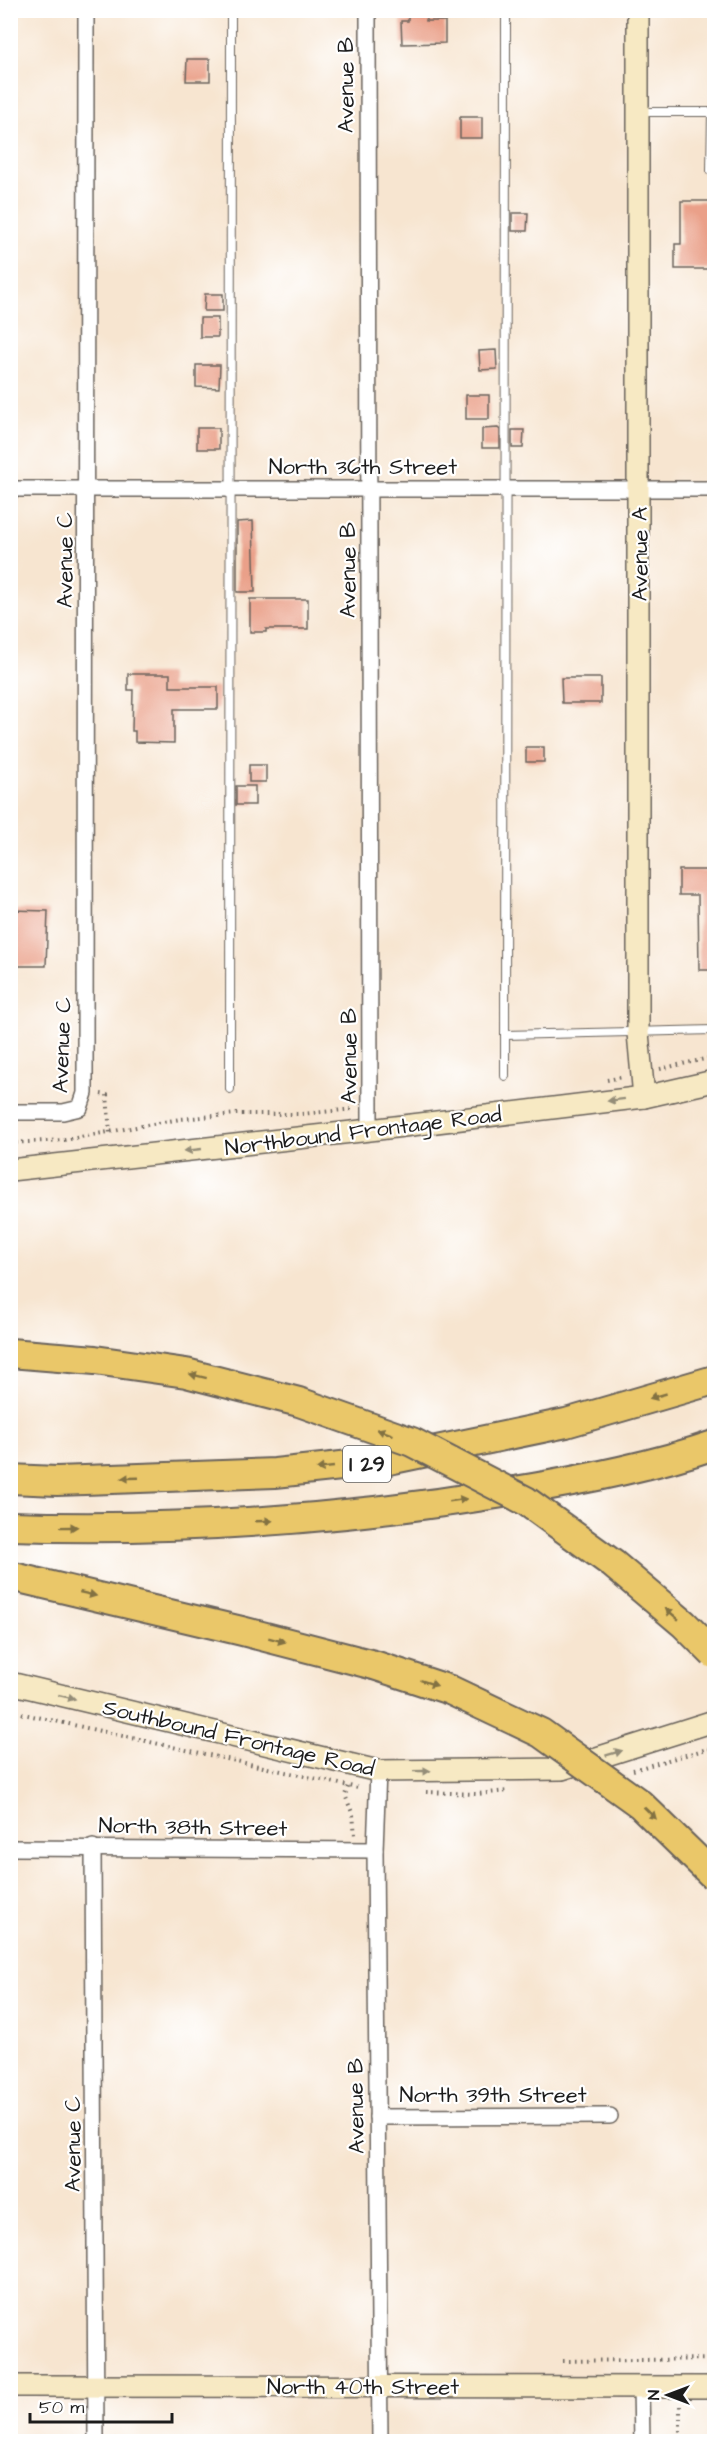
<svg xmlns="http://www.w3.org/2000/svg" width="725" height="2452" viewBox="0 0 725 2452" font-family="'Architects Daughter',sans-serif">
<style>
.building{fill:#eaa089}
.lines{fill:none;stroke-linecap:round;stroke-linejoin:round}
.lane-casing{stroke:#69625b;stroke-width:10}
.street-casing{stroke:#69625b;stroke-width:18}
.secondary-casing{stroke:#69625b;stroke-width:24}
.highway-casing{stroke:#69625b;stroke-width:32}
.path{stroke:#69625b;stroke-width:4;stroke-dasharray:1.5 4.5;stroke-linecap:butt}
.lane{stroke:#fff;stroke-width:8}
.street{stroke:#fff;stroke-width:15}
.secondary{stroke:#f7e9c3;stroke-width:21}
.highway{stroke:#eac769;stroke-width:28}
.highway-bridge-casing{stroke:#69625b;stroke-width:32;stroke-linecap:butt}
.highway-bridge{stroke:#eac769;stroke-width:28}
.oneway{fill:#948d78}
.oneway2{fill:#837242}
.labels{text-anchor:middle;stroke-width:4.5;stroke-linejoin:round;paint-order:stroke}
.shield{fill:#fff;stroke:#606060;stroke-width:1.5}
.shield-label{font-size:21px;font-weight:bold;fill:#1c1c1c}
.street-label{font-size:22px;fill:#1c1c1c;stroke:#fff}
</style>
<rect width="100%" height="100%" fill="#fff"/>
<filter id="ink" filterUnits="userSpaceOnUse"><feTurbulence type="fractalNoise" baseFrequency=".0167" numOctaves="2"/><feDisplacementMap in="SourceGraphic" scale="12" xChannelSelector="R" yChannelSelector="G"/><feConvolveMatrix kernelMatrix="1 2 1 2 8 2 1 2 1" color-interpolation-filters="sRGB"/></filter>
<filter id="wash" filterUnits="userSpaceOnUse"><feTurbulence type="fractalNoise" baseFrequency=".008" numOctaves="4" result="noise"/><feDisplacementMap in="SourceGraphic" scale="24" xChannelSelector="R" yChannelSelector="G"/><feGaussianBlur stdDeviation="1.35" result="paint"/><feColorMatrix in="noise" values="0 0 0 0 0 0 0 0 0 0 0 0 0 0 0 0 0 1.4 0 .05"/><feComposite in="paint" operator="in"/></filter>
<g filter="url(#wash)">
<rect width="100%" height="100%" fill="#f7e5d0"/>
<g id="blocks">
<g class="building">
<polygon points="408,10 426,10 426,21 445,21 445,43 402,44 401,21 408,21"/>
<polygon points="187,59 210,59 210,81 186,81"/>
<rect x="460" y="117" width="22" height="21"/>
<polygon points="681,201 714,201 714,269 675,269 675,244 681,244"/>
<polygon points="512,213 528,213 527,231 512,231"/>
<polygon points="205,294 223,294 223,311 204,311"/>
<rect x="200" y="318" width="18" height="19"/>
<polygon points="496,350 497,369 480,370 479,351"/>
<polygon points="196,365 220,365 219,388 196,387"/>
<rect x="466" y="395" width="23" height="24"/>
<rect x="197" y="428" width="22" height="21"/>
<polygon points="498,428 500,430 500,448 482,448 482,429"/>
<polygon points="512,430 524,430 523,448 512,448"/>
<polygon points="253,521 255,592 237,592 237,522"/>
<polygon points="250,599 308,599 308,629 266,629 266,632 250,632"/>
<polygon points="128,674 170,674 170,687 218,687 218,709 174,709 174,743 135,742 135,731 132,731 133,690 128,690"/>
<polygon points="561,678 601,678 601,703 562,703"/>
<rect x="526" y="747" width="18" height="15"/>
<rect x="249" y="765" width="17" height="17"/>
<rect x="236" y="786" width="19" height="19"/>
<polygon points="679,870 714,870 714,970 699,970 698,895 679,895"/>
<polygon points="10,910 48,911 46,966 10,966"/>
</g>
</g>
</g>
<g filter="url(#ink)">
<use href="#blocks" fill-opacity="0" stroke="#69625b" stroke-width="1.5"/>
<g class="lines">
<g class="lane-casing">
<g id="lane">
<polyline points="640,112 714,112"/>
<polyline points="712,112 711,171 714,171"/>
<polyline points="505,1035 714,1030"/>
<polyline points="505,1076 506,10"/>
<polyline points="230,1089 231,10"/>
</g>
</g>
<g class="street-casing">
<g id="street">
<polyline points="368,10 370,1130"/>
<polyline points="10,489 714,489"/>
<polyline points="10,1112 63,1112 80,1108 85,1093 86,10"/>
<polyline points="378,1771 375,1850 380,2442"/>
<polyline points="93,1847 96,2442"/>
<polyline points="10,1848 375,1850"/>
<polyline points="377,2117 610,2116"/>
<polyline points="641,2386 642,2442"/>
</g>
</g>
<g class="secondary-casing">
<g id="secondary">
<polyline points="638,10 638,1033 644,1097"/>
<polyline points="10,1170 370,1130 644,1097 714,1081"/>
<polyline points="10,1683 378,1771 562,1769 714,1721"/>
<polyline points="10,2386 714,2387"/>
</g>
</g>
<g class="highway-casing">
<g id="highway">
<polyline points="10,1479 57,1481 275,1473 379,1462 566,1423 714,1380"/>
<path d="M 10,1526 C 175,1531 340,1520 503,1493 C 573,1482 647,1468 714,1445"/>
<polyline points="10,1576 242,1631 374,1665"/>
</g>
</g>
<g class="path">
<polyline points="660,1069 714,1057"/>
<polyline points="607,1080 623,1077"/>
<polyline points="101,1094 107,1095 110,1133"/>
<polyline points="10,1143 64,1140 180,1119 237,1114 301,1114 355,1109"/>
<polyline points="10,1711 358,1788"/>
<polyline points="633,1770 714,1747"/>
<polyline points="348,1787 345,1795 353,1815 355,1835"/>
<polyline points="426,1792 477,1794 508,1791"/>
<polyline points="563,2361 714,2359"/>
<polyline points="680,2406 680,2442"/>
</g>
<use href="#lane" class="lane"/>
<use href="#street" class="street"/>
<use href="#secondary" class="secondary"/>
<use href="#highway" class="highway"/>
<g class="highway-bridge-casing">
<g id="highway-bridge">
<polyline points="10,1353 95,1360 186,1373 299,1402 412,1442 526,1501 613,1564 684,1624 714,1654"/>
<polyline points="374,1665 450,1690 541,1733 640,1804 714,1876"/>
</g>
</g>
<use href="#highway-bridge" class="highway-bridge"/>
</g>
<defs><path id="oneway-solid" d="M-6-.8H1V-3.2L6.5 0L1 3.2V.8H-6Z" transform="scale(1.5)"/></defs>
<g class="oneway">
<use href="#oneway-solid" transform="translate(616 1100) rotate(173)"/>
<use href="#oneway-solid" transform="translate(193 1150) rotate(174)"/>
<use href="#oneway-solid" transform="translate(67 1697) rotate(13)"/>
<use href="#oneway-solid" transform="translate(614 1753) rotate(-17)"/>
<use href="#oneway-solid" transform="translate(422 1771) rotate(-1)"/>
</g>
<g class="oneway2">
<use href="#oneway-solid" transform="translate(198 1376) rotate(-166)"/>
<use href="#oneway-solid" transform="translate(658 1396) rotate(164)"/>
<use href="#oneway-solid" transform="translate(385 1432) rotate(-160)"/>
<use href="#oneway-solid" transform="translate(325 1468) rotate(174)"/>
<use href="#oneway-solid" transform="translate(130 1478) rotate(178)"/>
<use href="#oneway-solid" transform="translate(458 1500) rotate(-8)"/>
<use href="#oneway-solid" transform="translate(264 1521) rotate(-2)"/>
<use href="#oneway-solid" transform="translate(69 1527) rotate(-1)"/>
<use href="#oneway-solid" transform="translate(88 1594) rotate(13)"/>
<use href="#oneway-solid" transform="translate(672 1614) rotate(-140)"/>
<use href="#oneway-solid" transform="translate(277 1640) rotate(15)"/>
<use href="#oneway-solid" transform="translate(429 1683) rotate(18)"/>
<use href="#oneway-solid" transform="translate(650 1813) rotate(44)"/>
</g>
</g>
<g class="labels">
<rect class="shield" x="343" y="1446" width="48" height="36" rx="4.5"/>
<g class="shield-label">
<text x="367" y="1471">I 29</text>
</g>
<g class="street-label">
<text transform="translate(345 85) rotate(-90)" y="8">Avenue B</text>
<text x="363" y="474">North 36th Street</text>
<text transform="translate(639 554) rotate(-90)" y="8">Avenue A</text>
<text transform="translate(64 560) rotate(-90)" y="8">Avenue C</text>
<text transform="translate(347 570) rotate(-90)" y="8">Avenue B</text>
<text transform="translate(61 1045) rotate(-88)" y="8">Avenue C</text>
<text transform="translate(348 1056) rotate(-90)" y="8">Avenue B</text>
<text transform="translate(363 1130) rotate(-7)" y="8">Northbound Frontage Road</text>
<text transform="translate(239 1737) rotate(13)" y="8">Southbound Frontage Road</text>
<text transform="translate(193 1826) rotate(1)" y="8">North 38th Street</text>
<text x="493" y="2102">North 39th Street</text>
<text transform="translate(355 2106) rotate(-91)" y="8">Avenue B</text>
<text transform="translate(72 2144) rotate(-90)" y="8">Avenue C</text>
<text x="363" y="2394">North 40th Street</text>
</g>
</g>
<rect width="725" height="2452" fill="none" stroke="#fff" stroke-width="36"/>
<g transform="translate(668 2395) rotate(270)" stroke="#ffffff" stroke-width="4.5" paint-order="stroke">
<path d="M0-4.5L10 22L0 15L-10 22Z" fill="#1c1c1c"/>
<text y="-9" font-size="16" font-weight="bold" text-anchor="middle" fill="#1c1c1c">N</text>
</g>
<path d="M30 2413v9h142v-9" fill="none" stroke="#1c1c1c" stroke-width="3"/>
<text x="39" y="2413" font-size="18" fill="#1c1c1c" stroke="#ffffff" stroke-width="4.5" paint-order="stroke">50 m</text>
</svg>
